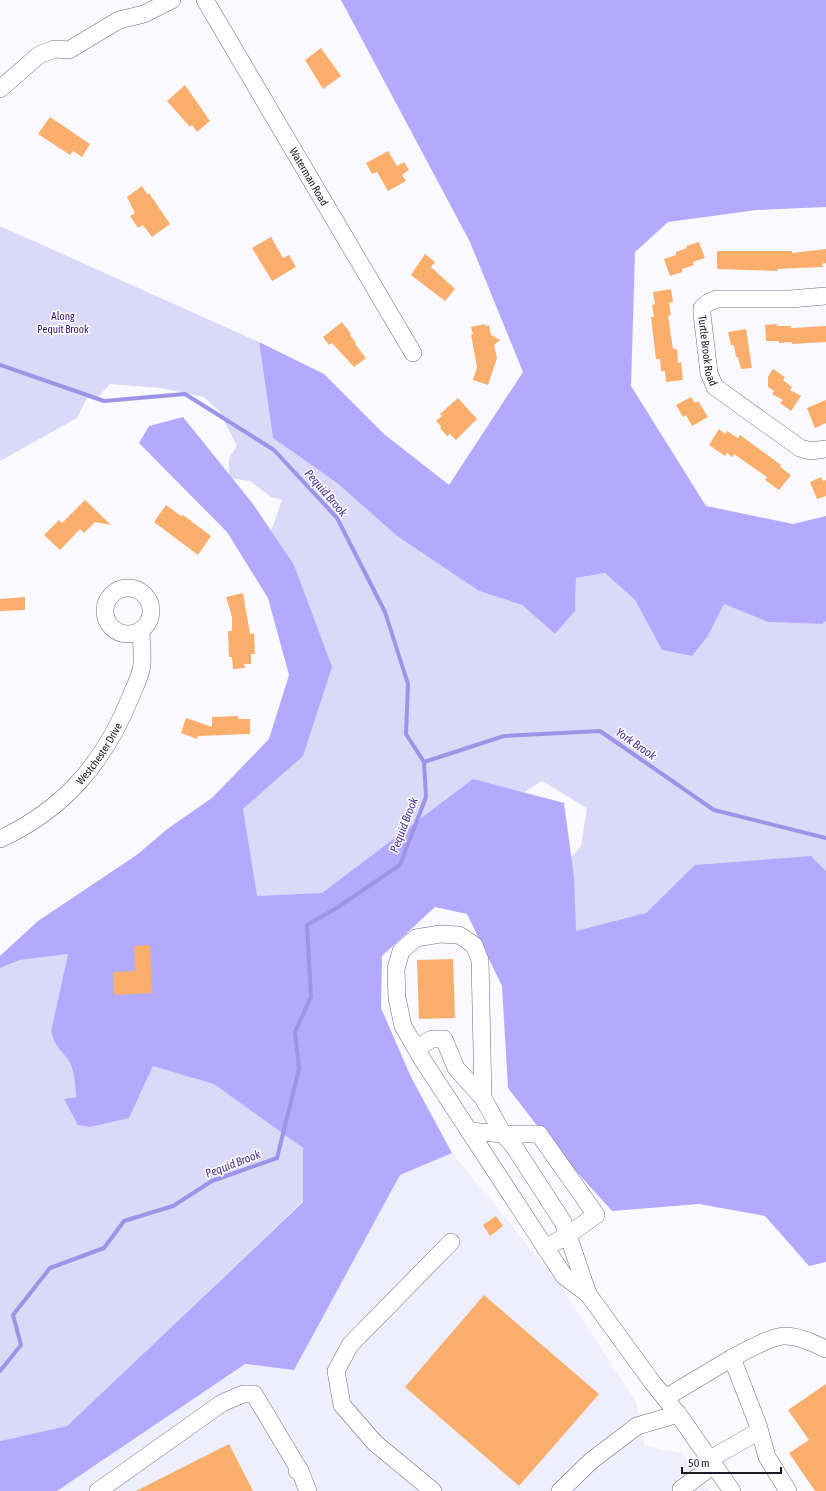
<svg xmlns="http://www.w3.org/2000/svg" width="826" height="1491" viewBox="0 0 826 1491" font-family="'Asap Condensed',sans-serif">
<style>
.built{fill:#efeefc}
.green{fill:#dbd9f8}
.forest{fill:#b3a9ff}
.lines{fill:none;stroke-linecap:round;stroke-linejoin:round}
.stream{stroke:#9e94e7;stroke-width:4}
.building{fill:#f9ae6c}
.minor-casing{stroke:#6c6b83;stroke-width:18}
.minor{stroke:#fff;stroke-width:17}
.labels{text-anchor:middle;stroke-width:3;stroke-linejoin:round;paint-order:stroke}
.street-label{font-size:11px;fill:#1b1a24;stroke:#fff}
.park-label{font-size:11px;fill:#351778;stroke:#fff}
.water-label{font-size:12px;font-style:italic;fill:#4c3696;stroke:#fff}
</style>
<rect width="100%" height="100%" fill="#f9f9ff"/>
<polygon class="built" points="452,1153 560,1285 636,1402 645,1446 682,1453 709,1491 57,1491 245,1364 294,1370 400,1175"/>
<g class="green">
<polygon points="0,226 259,342 273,438 337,483 397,536 479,591 522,605 555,634 575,611 576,578 606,573 635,600 662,650 692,656 708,636 724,604 768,622 822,624 826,621 826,892 627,983 538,895 581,846 587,808 542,781 480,820 330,990 161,845 166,830 212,798 316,704 270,534 282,500 271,497 250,481 229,478 229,458 237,446 219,411 204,397 160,388 110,384 97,398 88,396 77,418 0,461"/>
<path d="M 68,954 L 51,1031 C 55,1049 62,1049 70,1063 C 75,1073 75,1086 76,1097 L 64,1099 L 129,1118 L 153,1066 L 214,1083 L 303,1148 L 303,1201 L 67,1426 L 0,1441 L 0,968 L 20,960 Z"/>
</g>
<g class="forest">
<polygon points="341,0 826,0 826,207 756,210 668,222 635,252 631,386 706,506 793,524 826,516 826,621 822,624 768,622 724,604 708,636 692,656 662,650 635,600 605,573 576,578 575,611 555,634 522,605 479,591 397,536 337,483 273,438 259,342 324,374 384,434 449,485 523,372 470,242"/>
<path d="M 183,417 L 253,504 L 294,565 L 332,667 L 303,756 L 243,809 L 257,896 L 322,893 L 473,779 L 564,803 L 574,877 L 576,931 L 646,913 L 695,865 L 811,856 L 826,871 L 826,1262 L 809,1266 L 765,1216 L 699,1204 L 612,1211 L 549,1141 L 508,1088 L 502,986 L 467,914 L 435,907 L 382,956 L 381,1008 L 411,1077 L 452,1153 L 400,1175 L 294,1370 L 245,1364 L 57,1491 L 0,1491 L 0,1441 L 67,1426 L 303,1202 L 303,1148 L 214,1084 L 153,1066 L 129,1118 L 90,1127 L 78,1125 L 64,1099 L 76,1097 C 75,1085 75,1073 70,1063 C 62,1049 55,1049 51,1031 L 68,954 L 20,960 L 0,968 L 0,956 L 38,921 L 138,854 L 166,830 L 212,798 L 269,739 L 289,675 L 268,598 L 227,532 L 139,443 L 149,426 Z"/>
</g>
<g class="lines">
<g class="stream">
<polyline points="0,365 104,401 185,394 274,450 337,518 385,612 408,684 406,734 424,762 426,797 400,865 335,909 307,925 311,997 295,1032 299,1069 277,1158 212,1181 173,1206 124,1221 104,1248 50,1268 13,1315 21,1345 0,1371"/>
<polyline points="424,762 504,736 600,731 714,810 826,838"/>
</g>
</g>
<g class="building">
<polygon points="321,48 341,76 323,89 305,60"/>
<polygon points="185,85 210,121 197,132 192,125 190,127 167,101"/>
<polygon points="50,117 90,144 82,157 73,151 70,155 38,134"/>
<polygon points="388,151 397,166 404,162 409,170 402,175 406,181 388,191 377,172 372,174 366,163"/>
<polygon points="142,186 147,194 149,193 170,224 152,237 143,225 138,228 130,216 135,213 127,197"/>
<polygon points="271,237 283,258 289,255 296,267 272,281 252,248"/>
<polygon points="699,242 705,258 693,262 694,265 682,269 682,272 670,276 664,259 676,255 676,252 687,248 686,246"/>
<polygon points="826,249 826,263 822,264 823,267 777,269 778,271 717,269 717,251 792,251 792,253"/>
<polygon points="425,254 435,262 431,267 455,289 445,301 411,275"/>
<polygon points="671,289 673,302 669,303 671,315 668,316 673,349 677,349 678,363 681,362 683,380 666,382 665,371 661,371 660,359 656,359 651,317 654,317 652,305 655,304 653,292"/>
<polygon points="342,322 351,334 350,335 356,343 355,344 366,358 354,367 332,343 329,345 323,337"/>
<polygon points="485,324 485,326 489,325 491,335 500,340 494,345 497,358 488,385 473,380 477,367 471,335 473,334 471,327"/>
<polygon points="777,324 777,326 791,326 791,328 826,326 826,342 792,344 792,342 779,343 779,341 766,341 765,325"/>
<polygon points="746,329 752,368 741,369 738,357 736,357 734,345 731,345 728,332"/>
<polygon points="773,369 785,377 783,380 792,387 790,390 801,396 791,411 780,403 783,400 772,394 774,391 768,387 768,377"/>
<polygon points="691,397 695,403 698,401 708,417 692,426 686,415 683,417 676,405"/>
<polygon points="458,398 477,419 456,440 450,434 447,436 440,428 441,426 436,421 442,416 440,414"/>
<polygon points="826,400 826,423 815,428 807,408"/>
<polygon points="719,429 725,434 727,431 738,438 740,435 781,465 780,467 791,475 779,490 765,480 767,477 734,454 732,457 727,453 725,456 709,445"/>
<polygon points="821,477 823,481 826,480 826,496 817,499 810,482"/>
<polygon points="85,500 111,525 95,522 84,533 80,529 60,550 44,535 59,520 62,523"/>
<polygon points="166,505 181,516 183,515 211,536 198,555 154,522"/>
<polygon points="243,593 250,634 254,633 255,654 251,654 251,664 244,664 245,668 233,669 232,657 229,657 228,631 232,631 232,617 226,597"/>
<polygon points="25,597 25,610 0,611 0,599"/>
<polygon points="238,716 238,719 250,719 250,734 198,736 197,739 181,733 186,718 212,727 212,717"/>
<polygon points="150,945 152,993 114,995 113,972 135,971 134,946"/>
<polygon points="453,959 455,1018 419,1019 417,960"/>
<polygon points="496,1216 503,1226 490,1236 483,1225"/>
<polygon points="484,1295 599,1394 519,1486 405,1387"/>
<polygon points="826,1384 826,1491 815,1491 789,1453 809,1440 788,1410"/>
<polygon points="229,1444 253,1491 136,1491"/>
</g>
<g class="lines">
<g class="minor-casing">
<g id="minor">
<path id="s1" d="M 205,0 L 413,353"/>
<polyline points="0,89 39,55 54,49 69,50 119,20 144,14 172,0"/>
<path id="s2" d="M 826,296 L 790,299 L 717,299 L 709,302 L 702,308 L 702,314 L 709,373 L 715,387 L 800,448 L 811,451 L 826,449"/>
<circle cx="128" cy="611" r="23"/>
<path id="s3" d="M 0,839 C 65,809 105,761 131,696 C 134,688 139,679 141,670 C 144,659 141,643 141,631"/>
<polyline points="416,1048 432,1039 444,1039 456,1068 483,1098"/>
<polyline points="470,1131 503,1134 483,1098 480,960 474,945 459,935 440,934 416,938 401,951 396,969 397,998 403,1026 422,1059 564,1276 588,1294 652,1382 678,1414 732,1491"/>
<polygon points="503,1134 539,1134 596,1215 568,1235 563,1222 513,1145"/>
<polyline points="545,1248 568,1235 588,1294"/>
<polyline points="665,1398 732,1358"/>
<polyline points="710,1459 759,1431"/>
<polyline points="297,1471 300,1471 308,1491"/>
<polyline points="98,1491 222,1403 243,1394 254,1394 300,1471"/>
<polyline points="433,1491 375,1443 342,1405 336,1371 350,1345 451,1242"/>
<polyline points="560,1491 591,1461 637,1426 678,1414"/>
<polyline points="682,1491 681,1489 714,1465"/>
<path d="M 788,1491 L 767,1457 L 758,1425 L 732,1358 C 743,1352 772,1336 784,1336 C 799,1336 813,1343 826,1349"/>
</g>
</g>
<use href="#minor" class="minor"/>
</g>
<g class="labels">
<g class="street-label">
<text dy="4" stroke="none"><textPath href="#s1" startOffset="205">Waterman Road</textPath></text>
<text dy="4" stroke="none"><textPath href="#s2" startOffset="170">Turtle Brook Road</textPath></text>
<text dy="4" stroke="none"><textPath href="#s3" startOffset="133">Westchester Drive</textPath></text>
</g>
<g class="park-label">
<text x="63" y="320">Along<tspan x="63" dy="13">Pequit Brook</tspan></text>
</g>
<g class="water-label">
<text transform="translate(326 493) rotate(49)" y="4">Pequid Brook</text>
<text transform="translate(636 744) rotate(35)" y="4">York Brook</text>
<text transform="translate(404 825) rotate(-69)" y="4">Pequid Brook</text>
<text transform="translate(233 1164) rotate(-21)" y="4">Pequid Brook</text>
</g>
</g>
<path d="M682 1467v6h99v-6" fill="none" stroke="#1b1a24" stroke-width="2"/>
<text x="688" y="1467" font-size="12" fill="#1b1a24" stroke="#ffffff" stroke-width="3" paint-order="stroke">50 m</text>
</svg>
